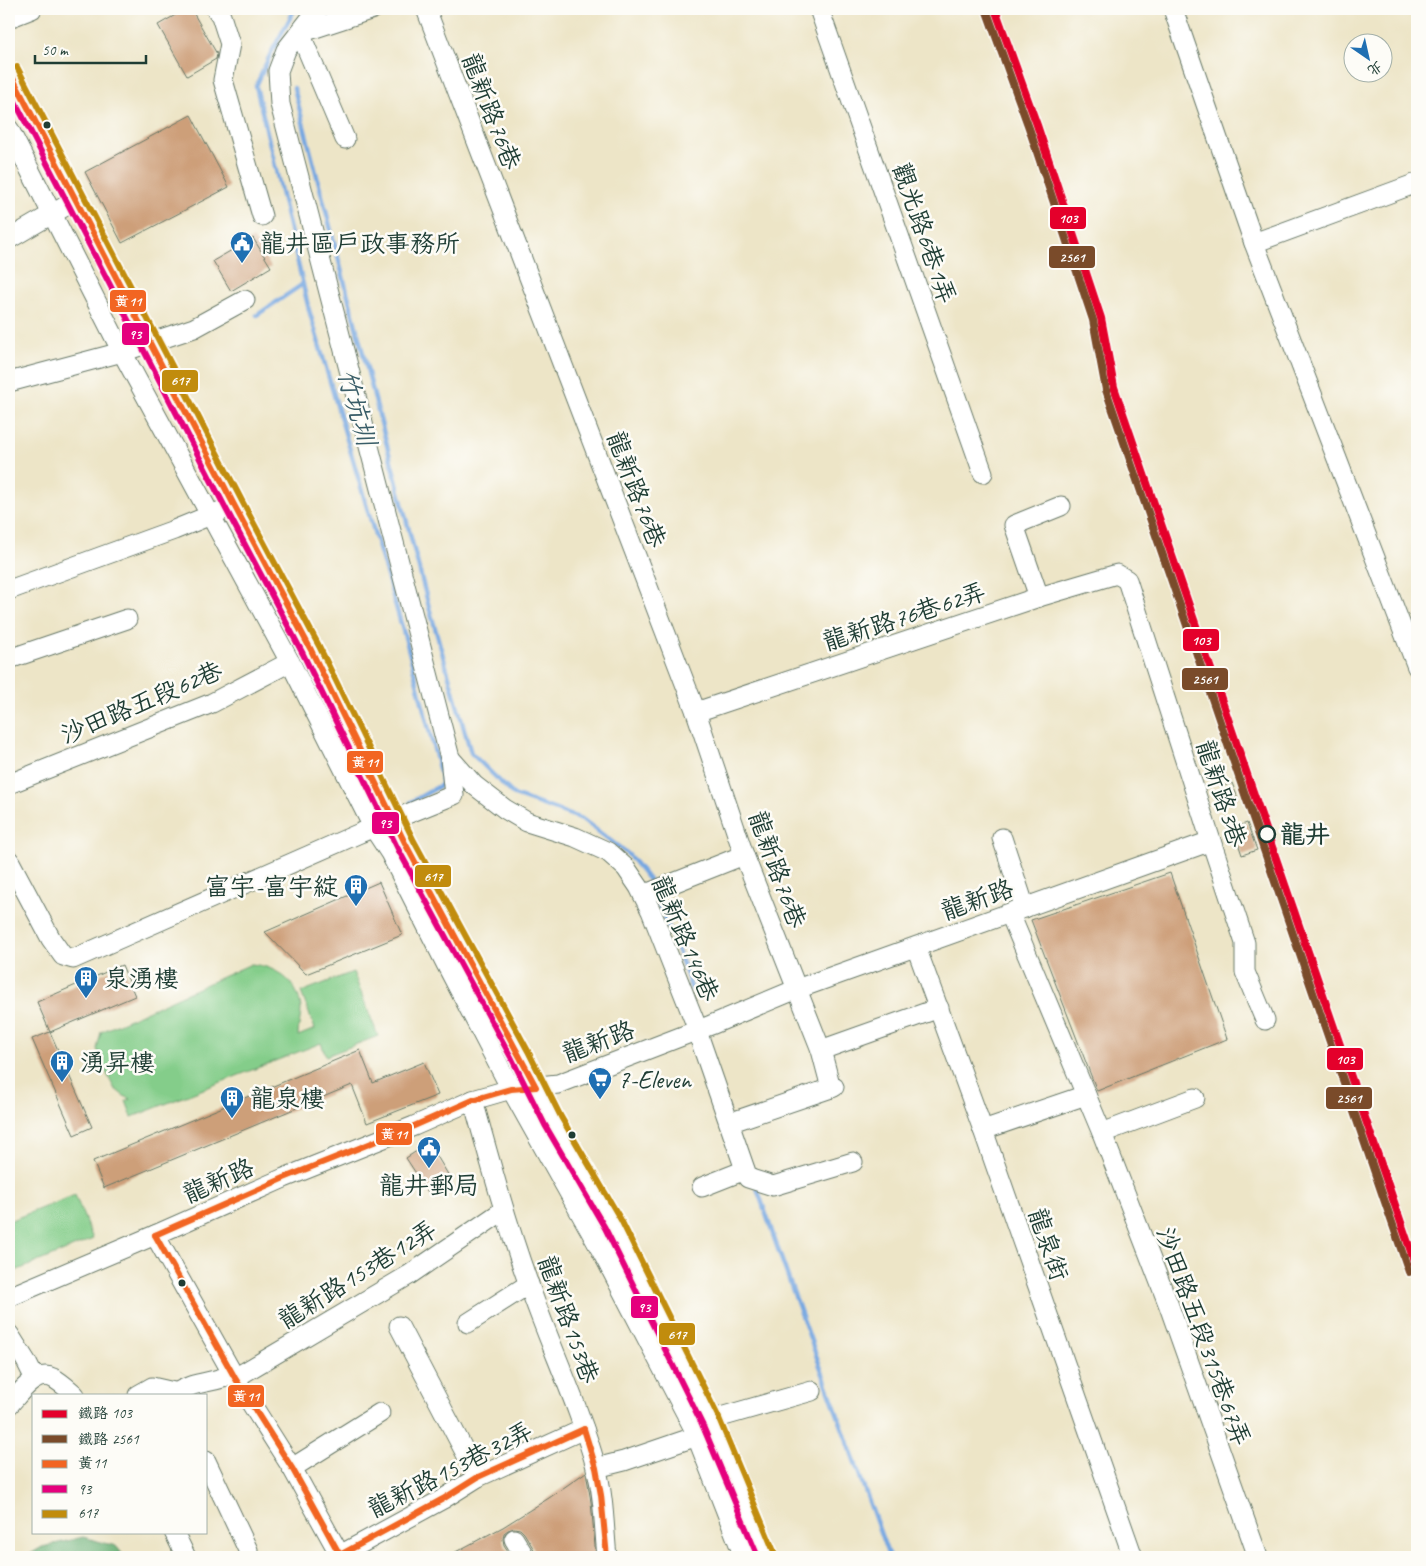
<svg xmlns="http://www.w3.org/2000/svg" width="1426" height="1566" viewBox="0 0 1426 1566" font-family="Caveat,'LXGW WenKai TC',sans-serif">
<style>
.green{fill:#84cd8a;stroke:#52855f}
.forest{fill:#6bb076;stroke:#457655}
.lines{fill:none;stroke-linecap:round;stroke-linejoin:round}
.stream{stroke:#76a7e1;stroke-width:4.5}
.building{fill:#cd9f79}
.minor-casing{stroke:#677867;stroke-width:21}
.minor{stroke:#fff;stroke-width:19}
.bus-1-casing{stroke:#fdfcf7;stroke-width:10}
.bus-2-casing{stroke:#fdfcf7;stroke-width:10}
.bus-3-casing{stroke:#fdfcf7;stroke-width:10}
.bus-1{stroke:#f26522;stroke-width:6}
.bus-2{stroke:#e5007d;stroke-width:6}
.bus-3{stroke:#c18c0d;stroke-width:6}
.rail-1-casing{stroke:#fdfcf7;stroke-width:11}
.rail-2-casing{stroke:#fdfcf7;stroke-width:11}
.rail-1{stroke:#e4002b;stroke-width:8}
.rail-2{stroke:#7a4b2a;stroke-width:8}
.bus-dot{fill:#1f3d34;stroke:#fdfcf7;stroke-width:2}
.stop-dot{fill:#fdfcf7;stroke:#1f3d34;stroke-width:2.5}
.labels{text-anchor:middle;stroke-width:5;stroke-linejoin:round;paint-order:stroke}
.street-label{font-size:25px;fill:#1f3d34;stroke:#fdfcf7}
.poi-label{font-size:25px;fill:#1f3d34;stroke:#fdfcf7;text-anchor:start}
.stop-label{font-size:25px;font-weight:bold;fill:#1f3d34;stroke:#fdfcf7;text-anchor:start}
.water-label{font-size:26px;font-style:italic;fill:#395d68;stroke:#fdfcf7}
.line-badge{stroke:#fdfcf7;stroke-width:2}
.badge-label{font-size:14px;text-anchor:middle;font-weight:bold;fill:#fff}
</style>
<rect width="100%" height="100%" fill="#fdfcf7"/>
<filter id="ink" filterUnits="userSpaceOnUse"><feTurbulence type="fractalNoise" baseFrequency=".02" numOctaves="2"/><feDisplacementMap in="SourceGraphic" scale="10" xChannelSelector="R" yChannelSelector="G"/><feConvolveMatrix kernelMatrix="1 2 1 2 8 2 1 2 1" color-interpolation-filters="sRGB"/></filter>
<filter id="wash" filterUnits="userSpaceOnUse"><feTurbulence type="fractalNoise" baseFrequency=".0096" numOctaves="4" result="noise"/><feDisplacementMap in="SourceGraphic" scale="20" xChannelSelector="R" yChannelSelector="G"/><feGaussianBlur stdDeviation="1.12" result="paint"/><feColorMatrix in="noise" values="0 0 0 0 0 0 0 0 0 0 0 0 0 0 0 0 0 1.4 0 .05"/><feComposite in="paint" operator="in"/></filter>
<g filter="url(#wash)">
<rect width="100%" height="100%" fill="#ede5c7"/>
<g class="green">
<path d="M 251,964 C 276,966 299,982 301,1009 C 301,1018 298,1027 298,1036 L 315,1029 L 301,992 L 353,972 L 378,1036 L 326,1056 L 321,1043 L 132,1117 L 126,1101 L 131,1099 L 124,1096 L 114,1088 L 105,1070 L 97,1049 L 101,1032 Z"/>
<polygon points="75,1195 93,1239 13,1272 9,1262 9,1221"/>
</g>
<polygon class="forest" points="83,1537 116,1546 125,1557 25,1557 42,1547"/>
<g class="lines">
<g class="stream">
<polyline points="295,9 271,53 256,86 309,310 407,644 443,784 411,802"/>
<polyline points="294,88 429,607 471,753 514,795 582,819 628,854 649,880 651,886"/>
<polyline points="257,315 303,284"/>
<polyline points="655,895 682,961 692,990"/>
<polyline points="757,1188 780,1255 889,1557"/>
</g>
</g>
<g id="blocks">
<g class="building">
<polygon points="186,9 191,9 217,54 216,59 187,76 158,25"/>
<polygon points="191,115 229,187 122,243 85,172"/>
<polygon points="253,238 271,267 231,291 213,261"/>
<polygon points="1232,783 1238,798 1226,802 1221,787"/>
<polygon points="1247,823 1257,850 1242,855 1233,828"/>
<polygon points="1170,873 1227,1039 1097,1091 1031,920"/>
<polygon points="379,882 402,935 306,974 265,932"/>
<polygon points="122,965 135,996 50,1032 37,1002"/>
<polygon points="50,1032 92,1127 74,1135 32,1039"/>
<polygon points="360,1050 373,1083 424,1062 438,1095 367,1123 352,1085 104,1188 93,1161"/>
<polygon points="429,1143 452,1181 430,1195 406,1158"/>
<polygon points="586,1472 591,1502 596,1557 536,1557 535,1551 524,1533 520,1529 514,1528 508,1530 504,1533 503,1539 504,1545 512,1557 446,1557 503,1527 549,1498"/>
</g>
</g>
</g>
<g filter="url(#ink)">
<use href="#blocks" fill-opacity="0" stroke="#677867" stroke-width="1"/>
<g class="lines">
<g class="minor-casing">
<g id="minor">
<polyline points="216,9 221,16 230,44 223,80 262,216"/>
<polyline points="426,9 696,712 744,855 821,1050 831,1088"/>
<polyline points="819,9 983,473"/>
<polyline points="1173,9 1254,243 1417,667"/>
<polyline points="9,18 32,9"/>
<polyline points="300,33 345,139"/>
<polyline points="300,33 373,9"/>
<polyline points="9,71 234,505 311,650 406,845 520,1055 553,1121 613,1224 710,1420 767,1557"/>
<polyline points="9,129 122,352 290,662 373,827 390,853 446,964 511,1089 601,1250 693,1427 744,1557"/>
<polyline points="9,239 64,207"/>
<polyline points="1254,243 1417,183"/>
<polyline points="9,382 122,352 194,328 245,300"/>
<polyline points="9,590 174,530 223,510"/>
<polyline points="1039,597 1014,525 1061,506"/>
<polyline points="9,659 127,619"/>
<polyline points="696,712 1039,597 1117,574 1127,580 1211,841 1245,943 1245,972 1265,1020"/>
<polyline points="450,758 474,785 505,809 527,822 575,837 608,852 626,868 639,887 651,911 698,1030"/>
<polyline points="9,784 212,703 290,662"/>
<polyline points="1002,838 1025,908"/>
<polyline points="9,860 51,939 63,956 73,959 360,833 454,795 450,758 280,104 278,71 286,50 318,9"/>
<polyline points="643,895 744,855"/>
<polyline points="1010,914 1102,1133 1169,1306 1258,1557"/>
<polyline points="916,947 983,1130 1133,1557"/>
<polyline points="697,1031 748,1178 773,1186 853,1162"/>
<polyline points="821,1050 939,1008"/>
<path d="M 473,1100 C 490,1162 507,1224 529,1285 C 550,1346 579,1405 596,1467 C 604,1496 604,1527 607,1557"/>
<polyline points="729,1123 834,1087"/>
<polyline points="983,1130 1086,1095"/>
<polyline points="1102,1133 1195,1098"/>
<polyline points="702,1187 745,1170"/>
<polyline points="155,1235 235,1378 292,1468 340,1555 443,1499 478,1477 584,1429"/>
<polyline points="9,1297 155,1235 284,1178 414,1126 473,1100 511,1089 558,1084 711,1025 797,989 1211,841"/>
<polyline points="468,1323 529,1284"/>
<polyline points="399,1326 478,1477"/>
<polyline points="9,1334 26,1361 35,1379"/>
<polyline points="235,1378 409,1275 504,1210"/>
<path d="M 175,1394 C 194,1380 213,1384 233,1374"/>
<polyline points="138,1395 152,1387 174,1392 176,1395"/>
<path d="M 9,1405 C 19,1394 36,1369 53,1378 C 61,1382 68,1389 75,1395"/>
<polyline points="710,1420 812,1391"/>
<polyline points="206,1461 248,1550"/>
<polyline points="292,1468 380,1413"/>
<polyline points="596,1468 624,1461 709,1432"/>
<polyline points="174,1532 186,1557"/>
<polyline points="514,1539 525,1557"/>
</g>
</g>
<use href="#minor" class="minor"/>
<g class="bus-1-casing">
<g id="bus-1">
<polyline points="9,71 234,505 311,650 406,845 536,1087 511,1089 473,1100 414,1126 284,1178 155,1235"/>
<polyline points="155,1235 235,1378 292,1468 340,1555"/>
<polyline points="584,1429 596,1468 601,1495 607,1557"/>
<polyline points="340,1555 443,1499 478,1477 584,1429"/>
</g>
</g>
<g class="bus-2-casing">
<polyline id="bus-2" points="9,90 226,509 303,654 398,849 512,1059 545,1125 605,1228 702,1424 758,1557"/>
</g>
<g class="bus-3-casing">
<polyline id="bus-3" points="17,67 242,501 319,646 414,841 528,1051 561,1117 621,1220 718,1416 775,1554"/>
</g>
<use href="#bus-1" class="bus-1"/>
<use href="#bus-2" class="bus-2"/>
<use href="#bus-3" class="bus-3"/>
<g class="rail-1-casing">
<polyline id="rail-1" points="995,9 1037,125 1101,318 1114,387 1417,1269"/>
</g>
<g class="rail-2-casing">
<polyline id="rail-2" points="987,12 1029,128 1093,320 1106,390 1409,1272"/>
</g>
<use href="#rail-1" class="rail-1"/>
<use href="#rail-2" class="rail-2"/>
</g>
</g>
<defs>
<g id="civic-pin" transform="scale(1.25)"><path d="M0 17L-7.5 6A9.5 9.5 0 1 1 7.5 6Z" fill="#1f6fb2" stroke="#fdfcf7"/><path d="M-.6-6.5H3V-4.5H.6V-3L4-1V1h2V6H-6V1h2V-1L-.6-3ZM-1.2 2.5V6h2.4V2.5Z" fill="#fff"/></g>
<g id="building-pin" transform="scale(1.25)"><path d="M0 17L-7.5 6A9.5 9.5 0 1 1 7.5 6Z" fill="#1f6fb2" stroke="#fdfcf7"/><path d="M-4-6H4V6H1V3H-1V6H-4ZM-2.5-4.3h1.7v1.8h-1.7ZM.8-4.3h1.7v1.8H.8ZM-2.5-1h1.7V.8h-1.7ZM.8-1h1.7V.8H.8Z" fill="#fff"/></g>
<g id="supermarket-pin" transform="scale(1.25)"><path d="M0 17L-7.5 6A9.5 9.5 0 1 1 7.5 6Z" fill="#1f6fb2" stroke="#fdfcf7"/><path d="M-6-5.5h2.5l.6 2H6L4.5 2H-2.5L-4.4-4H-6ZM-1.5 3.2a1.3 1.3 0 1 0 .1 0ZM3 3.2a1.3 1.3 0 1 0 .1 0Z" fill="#fff"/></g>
</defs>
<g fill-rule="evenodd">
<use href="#civic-pin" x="242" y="243"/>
<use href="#building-pin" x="356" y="886"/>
<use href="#building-pin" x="86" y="978"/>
<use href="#building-pin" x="62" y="1062"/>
<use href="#supermarket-pin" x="600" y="1079"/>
<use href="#building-pin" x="232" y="1098"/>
<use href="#civic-pin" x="429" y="1148"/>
</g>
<g class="bus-dot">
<circle cx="47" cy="125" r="4.5"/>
<circle cx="572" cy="1135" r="4.5"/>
<circle cx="182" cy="1283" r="4.5"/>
</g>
<circle class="stop-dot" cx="1267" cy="834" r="8"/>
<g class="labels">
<g class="street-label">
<text transform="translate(492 111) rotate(69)" y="9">龍新路76巷</text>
<text transform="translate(925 233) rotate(71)" y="9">觀光路6巷1弄</text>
<text transform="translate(637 489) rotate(69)" y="9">龍新路76巷</text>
<text transform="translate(904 616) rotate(-18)" y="9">龍新路76巷62弄</text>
<text transform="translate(141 702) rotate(-23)" y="9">沙田路五段62巷</text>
<text transform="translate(1222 793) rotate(72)" y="9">龍新路3巷</text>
<text transform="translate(778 869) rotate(70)" y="9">龍新路76巷</text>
<text transform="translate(977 899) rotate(-20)" y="9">龍新路</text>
<text transform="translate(686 938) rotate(67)" y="9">龍新路146巷</text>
<text transform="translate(598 1041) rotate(-21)" y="9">龍新路</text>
<text transform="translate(218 1180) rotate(-24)" y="9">龍新路</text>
<text transform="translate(1049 1244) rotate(71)" y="9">龍泉街</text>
<text transform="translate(357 1274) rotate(-32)" y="9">龍新路153巷12弄</text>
<text transform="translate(569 1319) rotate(70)" y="9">龍新路153巷</text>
<text transform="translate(1204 1336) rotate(70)" y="9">沙田路五段315巷67弄</text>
<text transform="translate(450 1469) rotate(-27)" y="9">龍新路153巷32弄</text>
</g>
<g class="poi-label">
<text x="260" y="252">龍井區戶政事務所</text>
<text x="338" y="895" text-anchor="end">富宇-富宇綻</text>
<text x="104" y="987">泉湧樓</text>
<text x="80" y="1071">湧昇樓</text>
<text x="618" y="1088">7-Eleven</text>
<text x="250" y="1107">龍泉樓</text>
<text x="429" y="1194" text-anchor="middle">龍井郵局</text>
</g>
<g class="stop-label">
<text x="1280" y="843">龍井</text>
</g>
<g class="water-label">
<text transform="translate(357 407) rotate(74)" y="9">竹坑圳</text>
</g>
</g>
<g class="line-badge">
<rect x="1049" y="206" width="38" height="24" rx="5" fill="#e4002b"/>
<rect x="1048" y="245" width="48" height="24" rx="5" fill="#7a4b2a"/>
<rect x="109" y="289" width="38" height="24" rx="5" fill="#f26522"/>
<rect x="121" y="322" width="29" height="24" rx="5" fill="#e5007d"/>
<rect x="161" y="369" width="38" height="24" rx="5" fill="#c18c0d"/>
<rect x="1182" y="628" width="38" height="24" rx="5" fill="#e4002b"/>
<rect x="1181" y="667" width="48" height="24" rx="5" fill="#7a4b2a"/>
<rect x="346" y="750" width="38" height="24" rx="5" fill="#f26522"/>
<rect x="371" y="811" width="29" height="24" rx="5" fill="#e5007d"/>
<rect x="414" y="864" width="38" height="24" rx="5" fill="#c18c0d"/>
<rect x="1326" y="1047" width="38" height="24" rx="5" fill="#e4002b"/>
<rect x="1325" y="1086" width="48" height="24" rx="5" fill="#7a4b2a"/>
<rect x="375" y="1122" width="38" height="24" rx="5" fill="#f26522"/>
<rect x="630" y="1295" width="29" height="24" rx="5" fill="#e5007d"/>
<rect x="658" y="1322" width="38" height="24" rx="5" fill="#c18c0d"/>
<rect x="227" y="1384" width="38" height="24" rx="5" fill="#f26522"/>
</g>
<g class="badge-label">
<text x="1068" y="223">103</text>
<text x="1072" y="262">2561</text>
<text x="128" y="306">黃11</text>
<text x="135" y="339">93</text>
<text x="180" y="385">617</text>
<text x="1201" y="645">103</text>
<text x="1205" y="684">2561</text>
<text x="365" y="767">黃11</text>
<text x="385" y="828">93</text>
<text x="433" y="881">617</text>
<text x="1345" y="1064">103</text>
<text x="1349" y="1103">2561</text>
<text x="394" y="1139">黃11</text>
<text x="644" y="1312">93</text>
<text x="677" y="1339">617</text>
<text x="246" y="1401">黃11</text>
</g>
<rect width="1426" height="1566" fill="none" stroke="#fdfcf7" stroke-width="30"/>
<rect x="32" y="1394" width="175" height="140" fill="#fdfcf7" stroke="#a4b0a9"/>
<rect x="42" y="1410" width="25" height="8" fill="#e4002b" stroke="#a4b0a9"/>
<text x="78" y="1418" font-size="15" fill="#1f3d34">鐵路 103</text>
<rect x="42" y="1435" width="25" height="8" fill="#7a4b2a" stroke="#a4b0a9"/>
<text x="78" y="1444" font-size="15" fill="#1f3d34">鐵路 2561</text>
<rect x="42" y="1460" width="25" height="8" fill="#f26522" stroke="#a4b0a9"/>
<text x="78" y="1468" font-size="15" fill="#1f3d34">黃11</text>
<rect x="42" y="1485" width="25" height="8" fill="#e5007d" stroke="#a4b0a9"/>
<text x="78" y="1494" font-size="15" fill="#1f3d34">93</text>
<rect x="42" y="1510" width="25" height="8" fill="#c18c0d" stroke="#a4b0a9"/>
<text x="78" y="1518" font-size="15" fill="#1f3d34">617</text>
<g transform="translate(1368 58) rotate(146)"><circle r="24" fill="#fdfcf7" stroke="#a4b0a9"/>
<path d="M0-4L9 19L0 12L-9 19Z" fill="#1f6fb2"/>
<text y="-8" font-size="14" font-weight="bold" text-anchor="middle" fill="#1f3d34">北</text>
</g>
<path d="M35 55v8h111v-8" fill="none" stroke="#1f3d34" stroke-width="2.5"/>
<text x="42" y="55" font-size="15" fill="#1f3d34" stroke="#fdfcf7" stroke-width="4" paint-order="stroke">50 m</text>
</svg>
